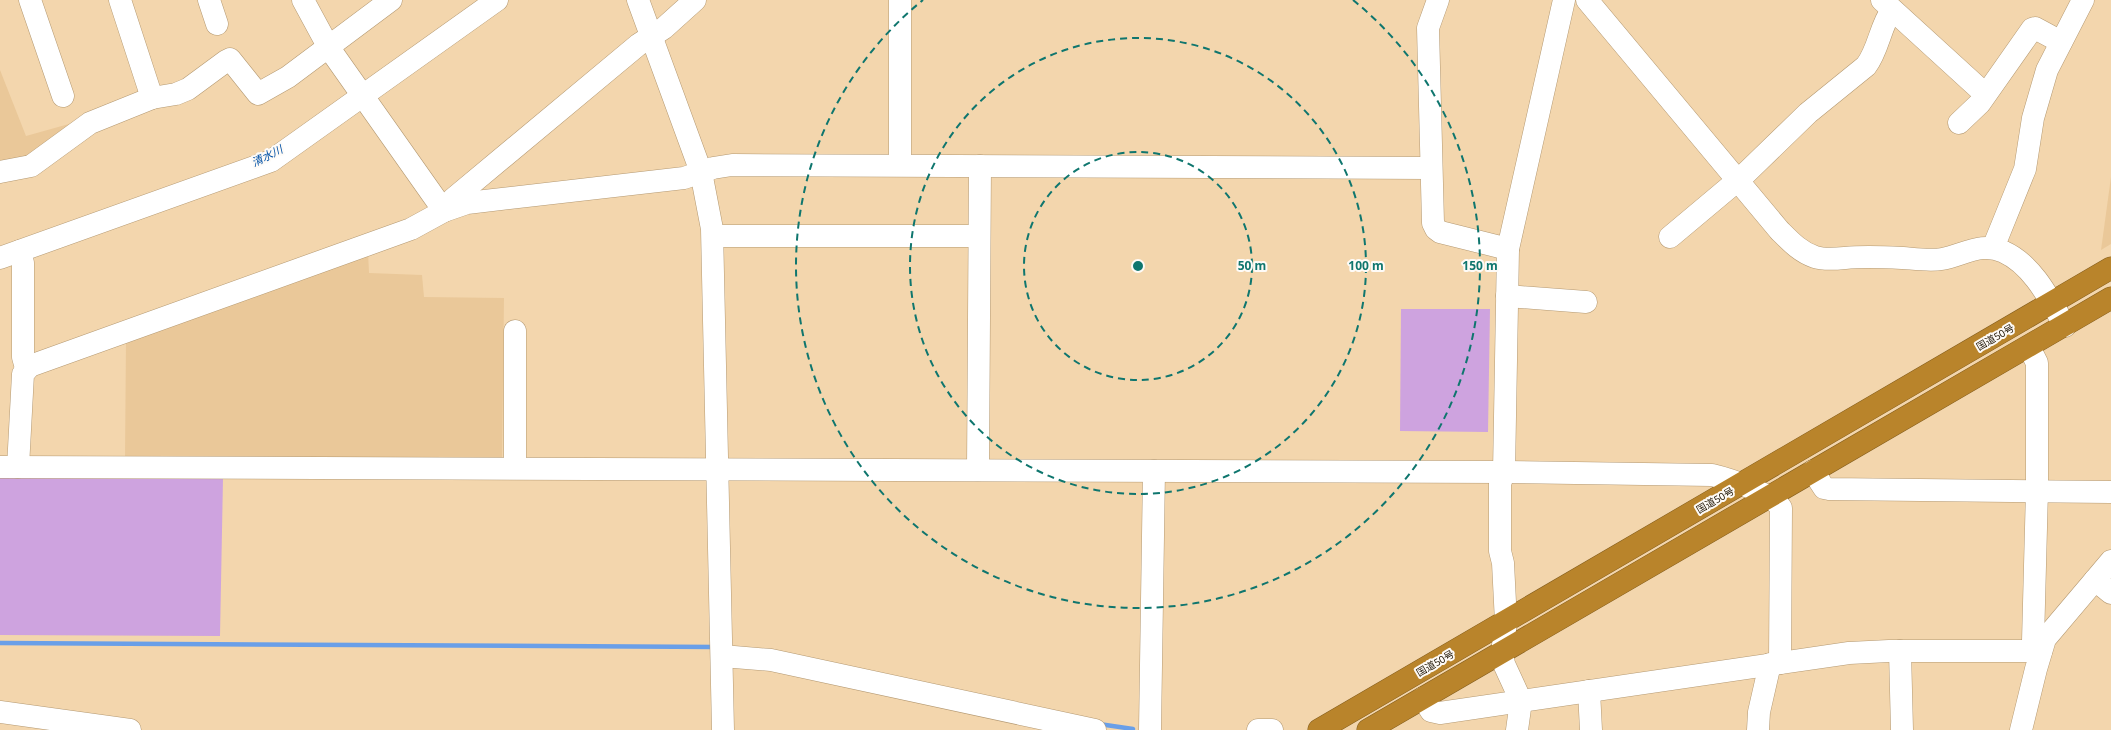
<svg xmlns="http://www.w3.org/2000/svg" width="2111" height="730" viewBox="0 0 2111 730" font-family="'Noto Sans','Noto Sans JP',sans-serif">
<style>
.built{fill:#eac899}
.green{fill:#cea3df}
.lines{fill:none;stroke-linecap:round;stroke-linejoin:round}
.stream{stroke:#699fe8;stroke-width:4.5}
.minor-casing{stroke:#b49972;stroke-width:23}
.highway-casing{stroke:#845e1f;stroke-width:23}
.minor{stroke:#fff;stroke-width:22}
.highway{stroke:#b9842b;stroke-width:22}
.ring{fill:none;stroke:#0f766e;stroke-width:2;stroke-dasharray:7 5}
.labels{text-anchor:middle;stroke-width:4;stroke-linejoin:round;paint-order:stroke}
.street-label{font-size:10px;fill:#221808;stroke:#fefbf7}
.water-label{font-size:11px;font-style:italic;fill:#0251a6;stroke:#fefbf7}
.centre{fill:#0f766e;stroke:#fefbf7;stroke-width:2}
.ring-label{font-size:12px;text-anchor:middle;font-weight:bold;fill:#0f766e;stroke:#fefbf7;stroke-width:4;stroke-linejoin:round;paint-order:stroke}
</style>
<rect width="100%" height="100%" fill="#f3d6ad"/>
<g class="built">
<polygon points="0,70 26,136 76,122 26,163 0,169"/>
<polygon points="2111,177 2111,244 2101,250"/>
<polygon points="368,252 369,273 422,275 424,297 504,298 502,459 125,458 126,339"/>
</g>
<g class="green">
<polygon points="1401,309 1490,309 1488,432 1400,431"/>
<polygon points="0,477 223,478 220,636 0,635"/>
</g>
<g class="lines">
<g class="stream">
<polyline points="0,643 716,647"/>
<polyline points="1099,724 1133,729"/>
</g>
<g class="minor-casing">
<g id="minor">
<polyline points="30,0 63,96"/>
<polyline points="120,0 152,98"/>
<polyline points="209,0 217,24"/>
<polyline points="303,0 329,48 444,211"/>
<polyline points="638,0 701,172 712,229 723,730"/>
<polyline points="900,0 900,165"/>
<polyline points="1438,0 1428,28 1433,223 1436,229 1440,232 1508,249"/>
<path d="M 1587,0 L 1779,230 C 1790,241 1800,252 1815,257 C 1824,260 1835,259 1845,258 C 1864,256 1883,257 1903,258 C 1916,259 1930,261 1942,259 C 1964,255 1982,241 2004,252 C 2033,265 2050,300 2065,326"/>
<polyline points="1882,0 1985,94"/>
<polyline points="1959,123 1980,103 2032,29 2035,28 2061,42"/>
<polyline points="0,172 31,166 90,123 152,98 176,94 188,89 226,61 230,59 258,94 288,77 391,0"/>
<polyline points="453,207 453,199 638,45 664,28 695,0"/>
<polyline points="713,236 979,236"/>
<path d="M 1670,237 L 1744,175 L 1808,113 L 1866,66 C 1879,49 1880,26 1892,10"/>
<polyline points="1993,248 2025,169 2033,118 2047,70 2083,0"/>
<polyline points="20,251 23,263 23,357 26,368"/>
<polyline points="0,258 271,161 497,0"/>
<polyline points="1507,296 1586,302"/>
<polyline points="515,331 515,468"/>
<polyline points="2029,347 2037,363 2037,490 2033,641 2041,651"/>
<path d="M 0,467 L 1504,472 L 1712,475 C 1729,479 1772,493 1781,508 L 1780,663"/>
<polyline points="18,467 23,374 30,366 411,229 444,211 467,203 684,178 713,168 732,165 1430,168"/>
<polyline points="978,470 980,166"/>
<polyline points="1813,471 1824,488 1829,489 2111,492"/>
<polyline points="2095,580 2111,593"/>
<polyline points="1900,651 1902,730"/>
<polyline points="722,656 771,660 1095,730"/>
<polyline points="1589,691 1591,730"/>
<polyline points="1423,698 1431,711 1440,713 1849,653 1889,651 2041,651"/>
<polyline points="0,712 130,730"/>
<polyline points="1150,730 1154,471"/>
<polyline points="1258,730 1272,730"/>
<polyline points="1517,730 1521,701 1504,664 1502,653 1506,622 1503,563 1500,551 1500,484 1504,472 1508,249 1564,0"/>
<polyline points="1758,730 1759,712 1770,664"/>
<polyline points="2021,730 2036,669 2045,639 2111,561"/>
</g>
</g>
<g class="highway-casing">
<g id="highway">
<polyline points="1319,730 2111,268"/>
<polyline points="1368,730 2111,298"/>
</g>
</g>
<use href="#minor" class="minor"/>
<use href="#highway" class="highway"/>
</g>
<g class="ring">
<circle cx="1138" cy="266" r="114"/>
<circle cx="1138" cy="266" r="228"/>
<path d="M1353 0A342 342 0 1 1 923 0"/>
</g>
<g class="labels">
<g class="street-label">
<text transform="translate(1995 337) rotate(-30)" y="4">国道50号</text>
<text transform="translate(1715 500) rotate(-30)" y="4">国道50号</text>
<text transform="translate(1435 663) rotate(-30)" y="4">国道50号</text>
</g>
<g class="water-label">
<text transform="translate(267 156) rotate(-27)" y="4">清水川</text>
</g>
</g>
<circle cx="1138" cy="266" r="6" class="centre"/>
<g class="ring-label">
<text x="1252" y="270">50 m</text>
<text x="1366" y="270">100 m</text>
<text x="1480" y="270">150 m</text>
</g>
</svg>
